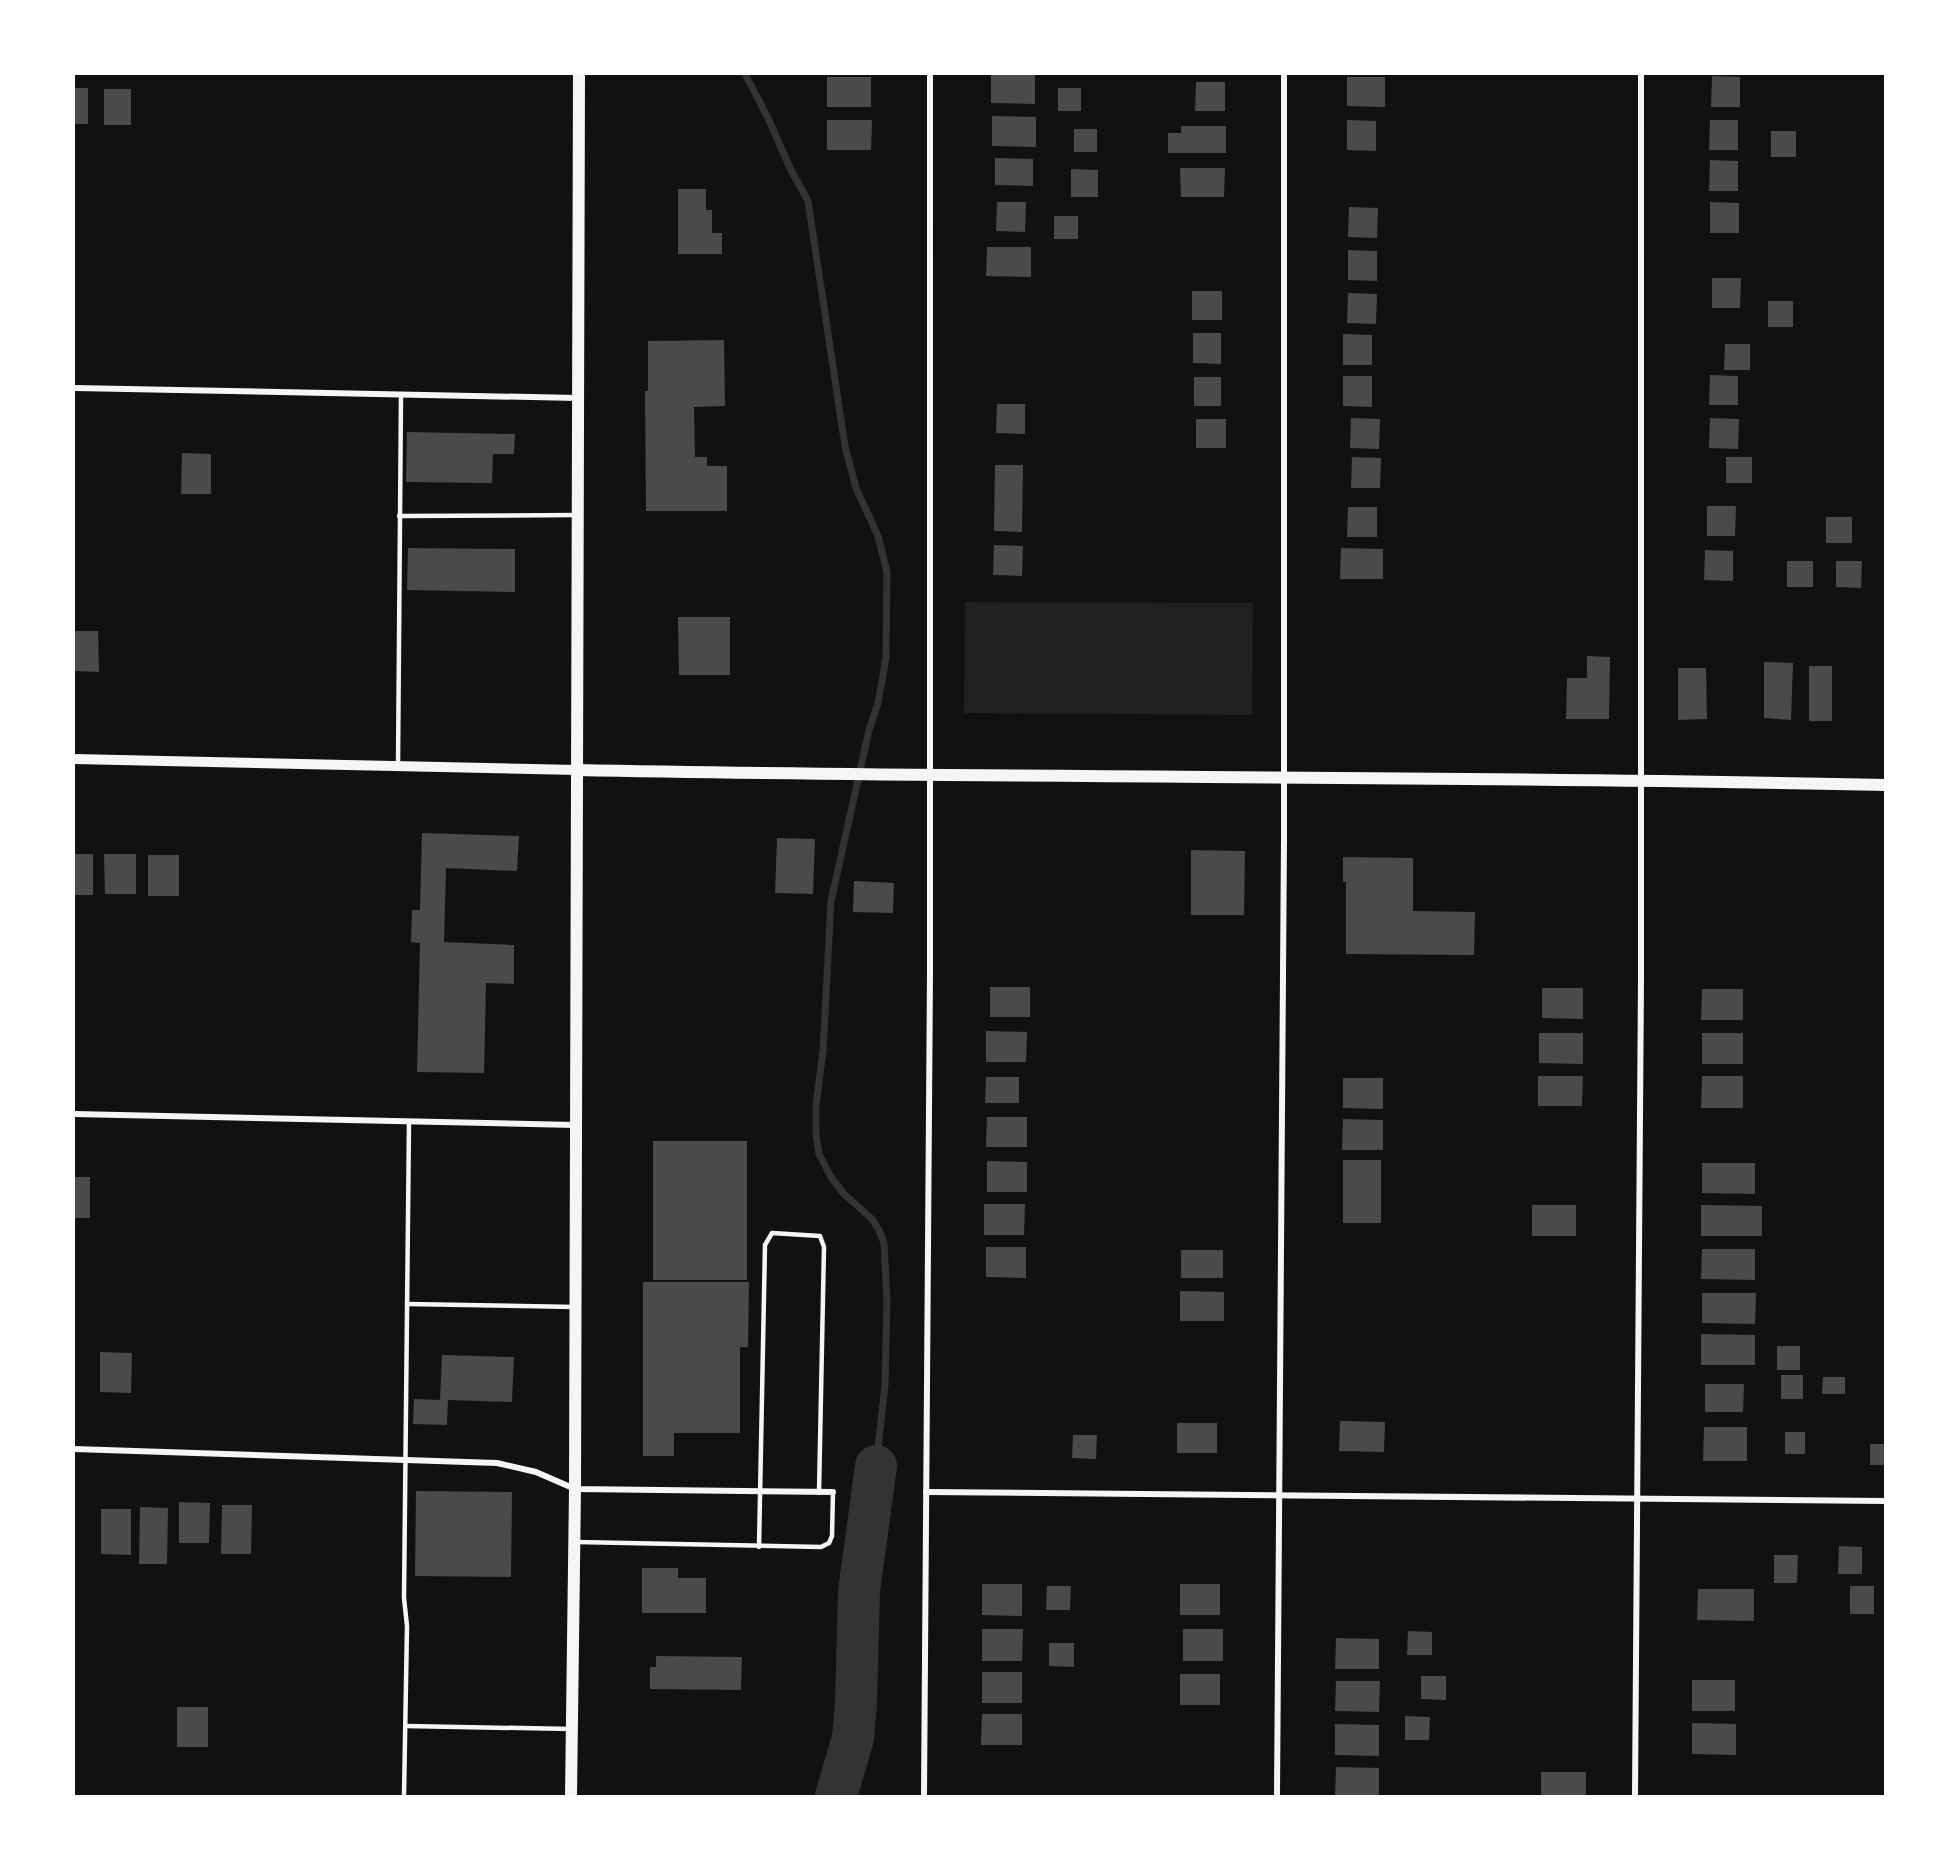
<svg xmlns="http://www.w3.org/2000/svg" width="1959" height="1870" viewBox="0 0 1959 1870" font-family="Figtree,sans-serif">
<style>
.green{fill:#202020}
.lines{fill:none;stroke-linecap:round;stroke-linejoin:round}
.stream{stroke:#333;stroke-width:7}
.river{stroke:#333;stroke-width:42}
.building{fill:#4a4a4a}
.service{stroke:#f5f5f5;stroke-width:4.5}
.minor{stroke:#f5f5f5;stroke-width:6}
.tertiary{stroke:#f5f5f5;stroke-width:10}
.secondary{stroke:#f5f5f5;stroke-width:12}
</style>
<rect width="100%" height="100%" fill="#111"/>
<polygon class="green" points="965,602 1253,603 1252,715 964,713"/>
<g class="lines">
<polyline class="stream" points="745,74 767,116 791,170 808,201 845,446 856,488 878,536 887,572 886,658 878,703 869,730 831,901 823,1051 816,1105 816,1134 819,1154 831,1177 844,1194 872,1219 879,1230 884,1243 887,1301 885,1385 876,1466"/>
<polyline class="river" points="836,1796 853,1738 856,1702 859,1591 876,1466"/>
</g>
<g class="building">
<polygon points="991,74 1035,74 1035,104 991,103"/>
<polygon points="1712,76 1740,77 1740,107 1711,107"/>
<rect x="827" y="77" width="44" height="30"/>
<polygon points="1347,77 1385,77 1385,107 1347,106"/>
<polygon points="1196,82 1225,82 1225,111 1195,111"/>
<rect x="74" y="88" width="14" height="36"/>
<rect x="1058" y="88" width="23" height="23"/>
<rect x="104" y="89" width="27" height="36"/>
<polygon points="992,116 1036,117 1036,147 992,146"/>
<polygon points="827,120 872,120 871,150 827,150"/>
<polygon points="1347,120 1376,121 1376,151 1347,150"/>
<polygon points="1710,120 1738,120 1738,150 1709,150"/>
<polygon points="1181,126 1226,126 1226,153 1168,153 1168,133 1181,133"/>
<rect x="1074" y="129" width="23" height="23"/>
<rect x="1771" y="131" width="25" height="26"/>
<polygon points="995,158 1033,159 1033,186 995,185"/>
<polygon points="1710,160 1738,161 1738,191 1709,191"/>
<polygon points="1180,168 1225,168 1224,197 1181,197"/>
<polygon points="1071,169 1098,170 1098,197 1071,197"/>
<polygon points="678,189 706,189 706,210 712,210 712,233 722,233 722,254 678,254"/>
<polygon points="997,202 1026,202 1025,232 996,231"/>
<polygon points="1710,202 1739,203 1739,233 1710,233"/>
<polygon points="1349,207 1378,208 1377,238 1348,237"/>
<rect x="1054" y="216" width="24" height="23"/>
<polygon points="987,247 1031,247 1031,277 986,276"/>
<polygon points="1348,250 1377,251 1377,281 1348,280"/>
<polygon points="1712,278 1741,278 1740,308 1712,308"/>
<rect x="1192" y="291" width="30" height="29"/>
<polygon points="1348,293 1377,294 1376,324 1347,323"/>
<rect x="1768" y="301" width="25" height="26"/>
<polygon points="1193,333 1221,333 1221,364 1193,363"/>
<polygon points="1343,334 1372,335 1372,365 1343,365"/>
<polygon points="724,340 725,406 694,407 695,457 707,457 707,466 727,466 727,511 646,511 645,391 648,391 648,341"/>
<polygon points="1725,344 1750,344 1750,370 1724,370"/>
<polygon points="1710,375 1738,376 1738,405 1709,405"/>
<polygon points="1343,376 1372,376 1372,407 1343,406"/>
<rect x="1194" y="377" width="27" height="29"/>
<polygon points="997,404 1025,404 1025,434 996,433"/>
<polygon points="1351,418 1380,419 1379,449 1350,448"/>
<polygon points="1710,418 1739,419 1738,449 1709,448"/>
<rect x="1196" y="419" width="30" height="29"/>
<polygon points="407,432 515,434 514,454 493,454 492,483 406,482"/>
<polygon points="182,453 211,454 211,494 181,494"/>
<polygon points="1352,457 1381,458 1380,488 1351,488"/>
<rect x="1726" y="457" width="26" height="26"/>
<polygon points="995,465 1023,465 1022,532 994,531"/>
<polygon points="1707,506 1736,506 1735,536 1707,536"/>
<polygon points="1348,507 1377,507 1377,537 1347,537"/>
<rect x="1826" y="517" width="26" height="26"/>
<polygon points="994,545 1023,546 1022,576 993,575"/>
<polygon points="408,548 515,549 515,592 407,590"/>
<polygon points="1341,548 1383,549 1383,579 1340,579"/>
<polygon points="1705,550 1733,551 1733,581 1704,580"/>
<rect x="1787" y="561" width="26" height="26"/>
<polygon points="1836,561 1862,561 1861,588 1836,587"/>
<polygon points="678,617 730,617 730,675 679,675"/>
<polygon points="74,631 98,631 99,672 74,671"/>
<polygon points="1587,656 1610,657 1609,719 1566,719 1567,678 1587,678"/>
<polygon points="1764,662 1793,663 1791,720 1764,718"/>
<rect x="1809" y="666" width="23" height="55"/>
<polygon points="1678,668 1706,668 1707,719 1678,720"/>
<polygon points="422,833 519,836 517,871 446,868 444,942 514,945 514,984 486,983 484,1073 417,1072 420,943 411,942 412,910 420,910"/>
<polygon points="777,838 815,839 813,894 775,893"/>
<polygon points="1191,850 1245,851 1244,915 1191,915"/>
<rect x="74" y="854" width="19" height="41"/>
<polygon points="104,854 136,854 136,894 105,894"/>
<rect x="148" y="855" width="31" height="41"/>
<polygon points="1343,857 1413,858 1413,911 1475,912 1474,955 1346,954 1346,882 1343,882"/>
<polygon points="854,881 894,883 893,913 853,912"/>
<rect x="990" y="987" width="40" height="30"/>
<polygon points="1542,988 1583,988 1583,1019 1542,1018"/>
<polygon points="1702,989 1743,989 1743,1020 1701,1020"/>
<polygon points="986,1031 1027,1032 1026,1062 986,1062"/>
<polygon points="1539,1033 1583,1033 1583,1064 1539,1063"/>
<rect x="1702" y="1033" width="41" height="31"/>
<polygon points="1538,1076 1583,1076 1582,1106 1538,1106"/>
<polygon points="1702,1076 1743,1076 1743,1108 1701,1108"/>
<polygon points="986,1077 1019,1077 1019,1103 985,1103"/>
<polygon points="1343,1078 1383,1078 1383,1109 1343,1108"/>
<polygon points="987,1117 1027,1117 1027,1147 986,1147"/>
<polygon points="1343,1119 1383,1120 1383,1150 1342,1150"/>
<rect x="653" y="1141" width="94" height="139"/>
<rect x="1343" y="1160" width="38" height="63"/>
<polygon points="987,1161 1027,1162 1027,1192 987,1192"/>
<polygon points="1702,1163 1755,1163 1755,1194 1702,1193"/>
<rect x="74" y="1177" width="16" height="41"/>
<polygon points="984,1204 1025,1204 1024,1235 984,1235"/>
<rect x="1532" y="1205" width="44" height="31"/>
<polygon points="1701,1205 1762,1206 1762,1236 1701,1236"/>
<polygon points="986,1247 1026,1247 1026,1278 986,1277"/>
<polygon points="1702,1249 1755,1249 1755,1280 1701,1279"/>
<rect x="1181" y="1250" width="42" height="28"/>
<polygon points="643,1282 749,1282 748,1347 740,1347 740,1433 674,1433 674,1456 643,1456"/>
<polygon points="1180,1291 1224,1292 1224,1321 1180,1321"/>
<polygon points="1702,1293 1756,1293 1755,1324 1702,1323"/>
<polygon points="1701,1334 1755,1335 1755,1365 1701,1365"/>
<rect x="1777" y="1346" width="23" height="24"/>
<polygon points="100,1352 132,1353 131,1393 100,1392"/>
<polygon points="442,1355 514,1357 512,1402 448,1400 447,1425 413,1424 414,1399 440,1400"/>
<rect x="1781" y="1375" width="22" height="24"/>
<polygon points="1823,1377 1845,1377 1845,1394 1822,1394"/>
<polygon points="1705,1384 1744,1384 1743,1412 1705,1412"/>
<polygon points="1340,1421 1385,1422 1384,1452 1339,1451"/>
<rect x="1177" y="1423" width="40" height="30"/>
<polygon points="1704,1427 1747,1427 1747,1461 1703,1461"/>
<rect x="1785" y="1432" width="20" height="22"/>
<polygon points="1073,1435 1097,1435 1096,1459 1072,1458"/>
<rect x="1870" y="1444" width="16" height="21"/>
<polygon points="416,1491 512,1492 511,1577 415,1576"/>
<polygon points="179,1502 210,1503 209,1543 179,1543"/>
<polygon points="222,1505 252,1505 251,1554 221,1554"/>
<polygon points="140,1507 168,1508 167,1564 139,1564"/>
<polygon points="101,1509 131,1509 131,1555 101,1554"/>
<polygon points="1839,1546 1862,1547 1862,1574 1838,1574"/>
<polygon points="1774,1555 1798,1555 1797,1583 1774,1583"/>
<polygon points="642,1568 678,1568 678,1578 706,1578 706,1613 642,1613"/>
<polygon points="982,1584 1022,1584 1022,1616 982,1615"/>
<rect x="1180" y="1584" width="40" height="31"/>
<polygon points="1047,1586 1071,1586 1070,1610 1046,1610"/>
<rect x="1850" y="1586" width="24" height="28"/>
<polygon points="1698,1589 1754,1589 1754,1621 1697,1620"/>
<polygon points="982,1629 1023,1629 1022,1661 982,1661"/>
<rect x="1183" y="1629" width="40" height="32"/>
<polygon points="1408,1631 1432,1632 1432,1655 1407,1655"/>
<polygon points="1336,1638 1379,1639 1379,1669 1335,1669"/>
<polygon points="1049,1643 1074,1643 1074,1667 1049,1666"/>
<polygon points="656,1656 742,1657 741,1690 650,1689 650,1667 656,1667"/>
<rect x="982" y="1672" width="40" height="31"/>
<rect x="1180" y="1674" width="40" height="31"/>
<polygon points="1421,1676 1446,1676 1446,1700 1421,1699"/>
<rect x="1692" y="1680" width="43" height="31"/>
<polygon points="1336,1681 1380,1681 1379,1712 1335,1711"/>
<rect x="177" y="1707" width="31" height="40"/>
<polygon points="982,1714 1022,1714 1022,1745 981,1745"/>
<polygon points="1405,1716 1430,1717 1429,1740 1405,1740"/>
<polygon points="1692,1723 1736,1724 1736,1755 1692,1754"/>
<polygon points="1335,1724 1379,1725 1379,1756 1335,1755"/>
<polygon points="1336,1767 1379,1768 1379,1796 1335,1796"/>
<rect x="1541" y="1772" width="45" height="24"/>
</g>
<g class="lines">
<g class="service">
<polyline points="399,516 577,515"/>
<polyline points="398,766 401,394"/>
<polyline points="407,1304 575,1307"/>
<polyline points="576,1542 821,1547 829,1543 832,1536 833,1492"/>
<polyline points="759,1547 765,1245 772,1233 820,1236 824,1247 819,1493"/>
<polyline points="406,1726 571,1729"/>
<polyline points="404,1796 407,1626 404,1598 409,1122"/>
</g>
<g class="minor">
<polyline points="74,388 578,398"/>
<polyline points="74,1114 575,1125"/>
<polyline points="74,1449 497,1463 536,1472 575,1489 833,1492"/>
<polyline points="926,1492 1886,1501"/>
<polyline points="924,1796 930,973 930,74"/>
<polyline points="1277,1796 1284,838 1284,74"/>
<polyline points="1635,1796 1641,979 1641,74"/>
</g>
<polyline class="tertiary" points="74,759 577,770"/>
<g class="secondary">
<path d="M 577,770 C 1013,779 1449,775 1886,785"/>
<polyline points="571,1796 575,1489 579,74"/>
</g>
</g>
<rect width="1959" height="1870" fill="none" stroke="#ffffff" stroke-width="150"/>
</svg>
